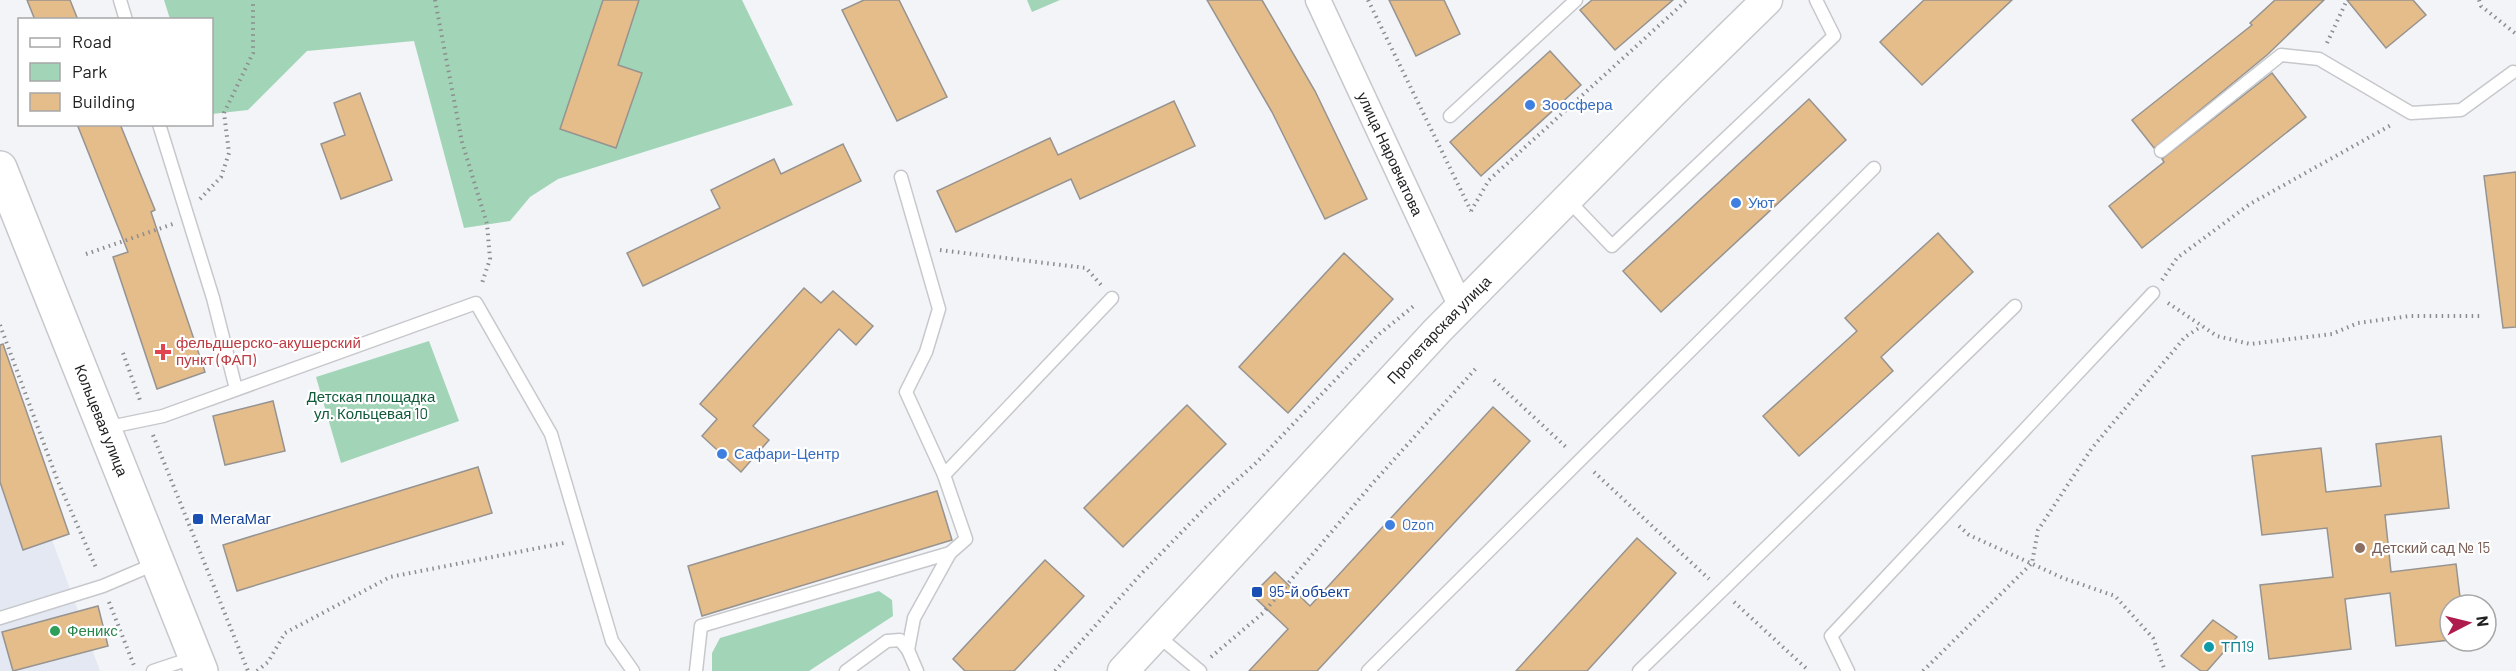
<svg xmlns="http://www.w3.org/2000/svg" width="2516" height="671" viewBox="0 0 2516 671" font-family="Barlow,sans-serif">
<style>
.built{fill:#e3e8f3}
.green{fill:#a2d5b7}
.building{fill:#e5bd8a;stroke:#969390;stroke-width:1.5}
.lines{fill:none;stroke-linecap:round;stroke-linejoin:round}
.service-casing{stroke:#c7c8cc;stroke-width:15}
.minor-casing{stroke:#c7c8cc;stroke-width:27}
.tertiary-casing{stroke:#c7c8cc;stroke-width:33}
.secondary-casing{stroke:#c7c8cc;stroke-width:36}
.path{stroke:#8c8d90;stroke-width:4;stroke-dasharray:1.5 4.5;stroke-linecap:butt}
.service{stroke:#fff;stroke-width:12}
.minor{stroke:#fff;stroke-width:24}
.tertiary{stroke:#fff;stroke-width:30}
.secondary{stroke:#fff;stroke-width:33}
.shop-dot{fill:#3f7fe0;stroke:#fff;stroke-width:2}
.health-dot{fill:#e0444e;stroke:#fff;stroke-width:2}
.transit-dot{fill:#1a4fb4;stroke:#fff;stroke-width:2}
.education-dot{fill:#8d6e63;stroke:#fff;stroke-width:2}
.leisure-dot{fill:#2e9e5b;stroke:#fff;stroke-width:2}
.culture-dot{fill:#0f9aa8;stroke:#fff;stroke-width:2}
.labels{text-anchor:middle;stroke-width:4.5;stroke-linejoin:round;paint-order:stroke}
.shop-label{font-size:15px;fill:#366cbe;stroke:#fff;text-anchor:start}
.street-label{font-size:15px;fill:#222224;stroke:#fff}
.health-label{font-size:15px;fill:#be3a42;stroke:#fff;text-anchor:start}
.park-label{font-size:15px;fill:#105a3a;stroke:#fff}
.transit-label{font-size:15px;fill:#164399;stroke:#fff;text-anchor:start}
.education-label{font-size:15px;fill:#785e54;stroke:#fff;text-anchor:start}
.leisure-label{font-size:15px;fill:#27864d;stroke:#fff;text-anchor:start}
.culture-label{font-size:15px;fill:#0d838f;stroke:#fff;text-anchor:start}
</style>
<rect width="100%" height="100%" fill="#f2f4f8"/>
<polygon class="built" points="0,402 21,455 100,671 0,671"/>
<g class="green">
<polygon points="164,0 742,0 793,105 558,179 530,197 510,221 464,228 414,41 307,51 248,110 212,114 212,20 170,19"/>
<polygon points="1027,0 1060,0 1032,12"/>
<polygon points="429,341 459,421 341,463 316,377"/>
<polygon points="879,591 892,600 893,616 809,671 712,671 712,653 720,638"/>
</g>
<g class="building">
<polygon points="27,0 70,0 78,20 35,20"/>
<polygon points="603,0 639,0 618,65 642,73 616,148 560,129"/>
<polygon points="864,0 899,0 947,97 897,121 842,10"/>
<polygon points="1207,0 1262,0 1315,91 1367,199 1325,219 1272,112"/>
<polygon points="1389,0 1444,0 1460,34 1416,56"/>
<polygon points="1592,0 1673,0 1615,50 1580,10"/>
<polygon points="1924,0 2012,0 1922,85 1880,42"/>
<polygon points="2275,0 2324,0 2267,55 2154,148 2132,120 2252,25 2250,23"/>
<polygon points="2347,0 2413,0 2426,15 2386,48"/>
<polygon points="1550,51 1581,85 1481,176 1450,142"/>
<polygon points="2272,73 2306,117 2142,248 2109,206 2164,162 2162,159"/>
<polygon points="360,93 392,180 341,199 321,144 345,135 334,103"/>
<polygon points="1809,99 1846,140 1661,312 1623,271"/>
<polygon points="1174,101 1195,146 1080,199 1071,179 956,232 937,191 1050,138 1058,155"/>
<polygon points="77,124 120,124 155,210 151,212 205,372 157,389 113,257 128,252"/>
<polygon points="843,144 861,181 643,286 627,253 720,208 711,190 774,159 781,174"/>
<polygon points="2516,172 2516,327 2503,328 2484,176"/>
<polygon points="1938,233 1973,272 1881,357 1893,371 1799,456 1763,416 1857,331 1845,318"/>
<polygon points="1344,253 1393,299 1288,413 1239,367"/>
<polygon points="804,288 821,303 833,291 873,326 856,345 839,329 753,426 769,440 741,472 702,436 717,419 700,404"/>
<polygon points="3,344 69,534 23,550 0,482 0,345"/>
<polygon points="273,401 285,451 225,465 213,416"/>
<polygon points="1187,405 1226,444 1123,547 1084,508"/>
<polygon points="1493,407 1530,441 1317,671 1249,671 1288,629 1252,595 1275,572 1310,606"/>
<polygon points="2441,436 2449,508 2385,515 2391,572 2456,564 2461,605 2450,605 2450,640 2396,646 2390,593 2345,599 2351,649 2269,659 2260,585 2333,577 2327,528 2262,535 2252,456 2321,448 2326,492 2381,486 2376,444"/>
<polygon points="478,467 492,513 237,591 223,545"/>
<polygon points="937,491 952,540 702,616 688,566"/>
<polygon points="1637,538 1676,573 1587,671 1516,671"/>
<polygon points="1045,560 1084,596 1014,671 965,671 953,659"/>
<polygon points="98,606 108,646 13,671 2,632"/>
<polygon points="2213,620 2237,637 2207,671 2201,671 2181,656"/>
</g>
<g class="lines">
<g class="service-casing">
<g id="service">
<polyline points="120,0 126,20"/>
<polyline points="1450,116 1576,0"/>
<polyline points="159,124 213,298 236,389"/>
<polyline points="2161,151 2281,55 2319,59 2411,113 2461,110 2513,72"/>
<polyline points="901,177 939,309 926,352 906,392 944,475 966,539 950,553"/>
<polyline points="1568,200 1612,246 1834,36 1816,0"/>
<polyline points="105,428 163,416 476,303 551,434 612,641 633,671"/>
<polyline points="944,475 1112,298"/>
<polyline points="0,618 103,586 157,563"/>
<polyline points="1157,635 1200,671"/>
<polyline points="153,671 195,657"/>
<polyline points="696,671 701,626 950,553 914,618 908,650"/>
<polyline points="846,671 887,641 900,640 908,650 917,671"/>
<polyline points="1368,671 1874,168"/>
<polyline points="1639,671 2015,306"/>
<polyline points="1848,671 1831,636 2153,293"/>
</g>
</g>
<g class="minor-casing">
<g id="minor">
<path id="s1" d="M 1318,0 L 1461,307"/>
</g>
</g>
<g class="tertiary-casing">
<g id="tertiary">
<path id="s2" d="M 1123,671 L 1437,331 L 1672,93 L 1767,0"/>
</g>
</g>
<g class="secondary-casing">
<g id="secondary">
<path id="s3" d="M 0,168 L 201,671"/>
</g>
</g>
<g class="path">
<polyline points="435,0 462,142 487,224 490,259 481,286"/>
<polyline points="1368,0 1471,211"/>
<polyline points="2479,0 2481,6 2516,34"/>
<polyline points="2327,43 2347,0"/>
<polyline points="200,199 221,177 229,153 224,113 253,53 253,0"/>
<polyline points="1471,211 1489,180 1687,0"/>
<polyline points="940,250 1086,268 1101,285"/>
<polyline points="86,254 173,224"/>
<polyline points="2162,280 2177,258 2250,204 2393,124"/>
<polyline points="2168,303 2217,336 2250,344 2332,334 2358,323 2410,316 2483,316"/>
<polyline points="0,325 57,479 97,570"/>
<polyline points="123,353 141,403"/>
<polyline points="1494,380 1568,449"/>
<polyline points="153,435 248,671"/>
<polyline points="1594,472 1709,579"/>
<polyline points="1959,526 1969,535 2063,578 2115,596 2153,638 2165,671"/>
<polyline points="109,602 135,668"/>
<polyline points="1734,602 1809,671"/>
<polyline points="1211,657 1263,613 1372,484 1478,366"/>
<polyline points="257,671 268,662 285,633 390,577 564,543"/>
<polyline points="1055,671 1141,574 1206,507 1256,463 1378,335 1415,305"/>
<polyline points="1923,671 2032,563 2038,530 2092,448 2185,337 2202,326"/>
</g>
<use href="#service" class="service"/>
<use href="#minor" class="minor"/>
<use href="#tertiary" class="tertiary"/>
<use href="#secondary" class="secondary"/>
</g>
<g class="shop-dot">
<circle cx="1530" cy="105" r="6"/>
<circle cx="1736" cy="203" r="6"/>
<circle cx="722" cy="454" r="6"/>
<circle cx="1390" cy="525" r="6"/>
</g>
<path class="health-dot" d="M160 343h6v6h6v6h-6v6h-6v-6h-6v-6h6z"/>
<g class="transit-dot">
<rect x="192" y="513" width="12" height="12" rx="3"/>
<rect x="1251" y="586" width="12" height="12" rx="3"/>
</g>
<circle class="education-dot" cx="2360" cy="548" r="6"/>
<circle class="leisure-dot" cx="55" cy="631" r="6"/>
<circle class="culture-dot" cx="2209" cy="647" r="6"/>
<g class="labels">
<g class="shop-label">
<text x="1542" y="110">Зоосфера</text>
<text x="1748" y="208">Уют</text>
<text x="734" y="459">Сафари-Центр</text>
<text x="1402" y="530">Ozon</text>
</g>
<g class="street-label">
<text dy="5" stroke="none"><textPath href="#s1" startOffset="170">улица Наровчатова</textPath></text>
<text dy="5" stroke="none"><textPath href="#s2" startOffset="465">Пролетарская улица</textPath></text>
<text dy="5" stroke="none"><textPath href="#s3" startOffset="272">Кольцевая улица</textPath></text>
</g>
<g class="health-label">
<text x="176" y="348">фельдшерско-акушерский<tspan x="176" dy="17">пункт (ФАП)</tspan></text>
</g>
<g class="park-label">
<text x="371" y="402">Детская площадка<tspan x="371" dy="17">ул. Кольцевая 10</tspan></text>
</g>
<g class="transit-label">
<text x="210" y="524">МегаМаг</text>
<text x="1269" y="597">95-й объект</text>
</g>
<g class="education-label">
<text x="2372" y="553">Детский сад № 15</text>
</g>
<g class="leisure-label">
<text x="67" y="636">Феникс</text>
</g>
<g class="culture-label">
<text x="2221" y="652">ТП19</text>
</g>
</g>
<rect x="18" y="18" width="195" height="108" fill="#ffffff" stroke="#a7a7a7" stroke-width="1.5"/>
<rect x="30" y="38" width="30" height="9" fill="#ffffff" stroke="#a7a7a7" stroke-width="1.5"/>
<text x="72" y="48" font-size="18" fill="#222224">Road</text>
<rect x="30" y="63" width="30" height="18" fill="#a2d5b7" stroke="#a7a7a7" stroke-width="1.5"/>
<text x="72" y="78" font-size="18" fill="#222224">Park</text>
<rect x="30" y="93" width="30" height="18" fill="#e5bd8a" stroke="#a7a7a7" stroke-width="1.5"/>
<text x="72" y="108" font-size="18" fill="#222224">Building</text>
<g transform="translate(2468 623) rotate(83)"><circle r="28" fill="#ffffff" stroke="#a7a7a7" stroke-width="1.5"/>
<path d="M0-4.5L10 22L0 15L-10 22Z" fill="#ae1c4c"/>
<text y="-9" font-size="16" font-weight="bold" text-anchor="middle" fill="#222224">N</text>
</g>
</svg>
